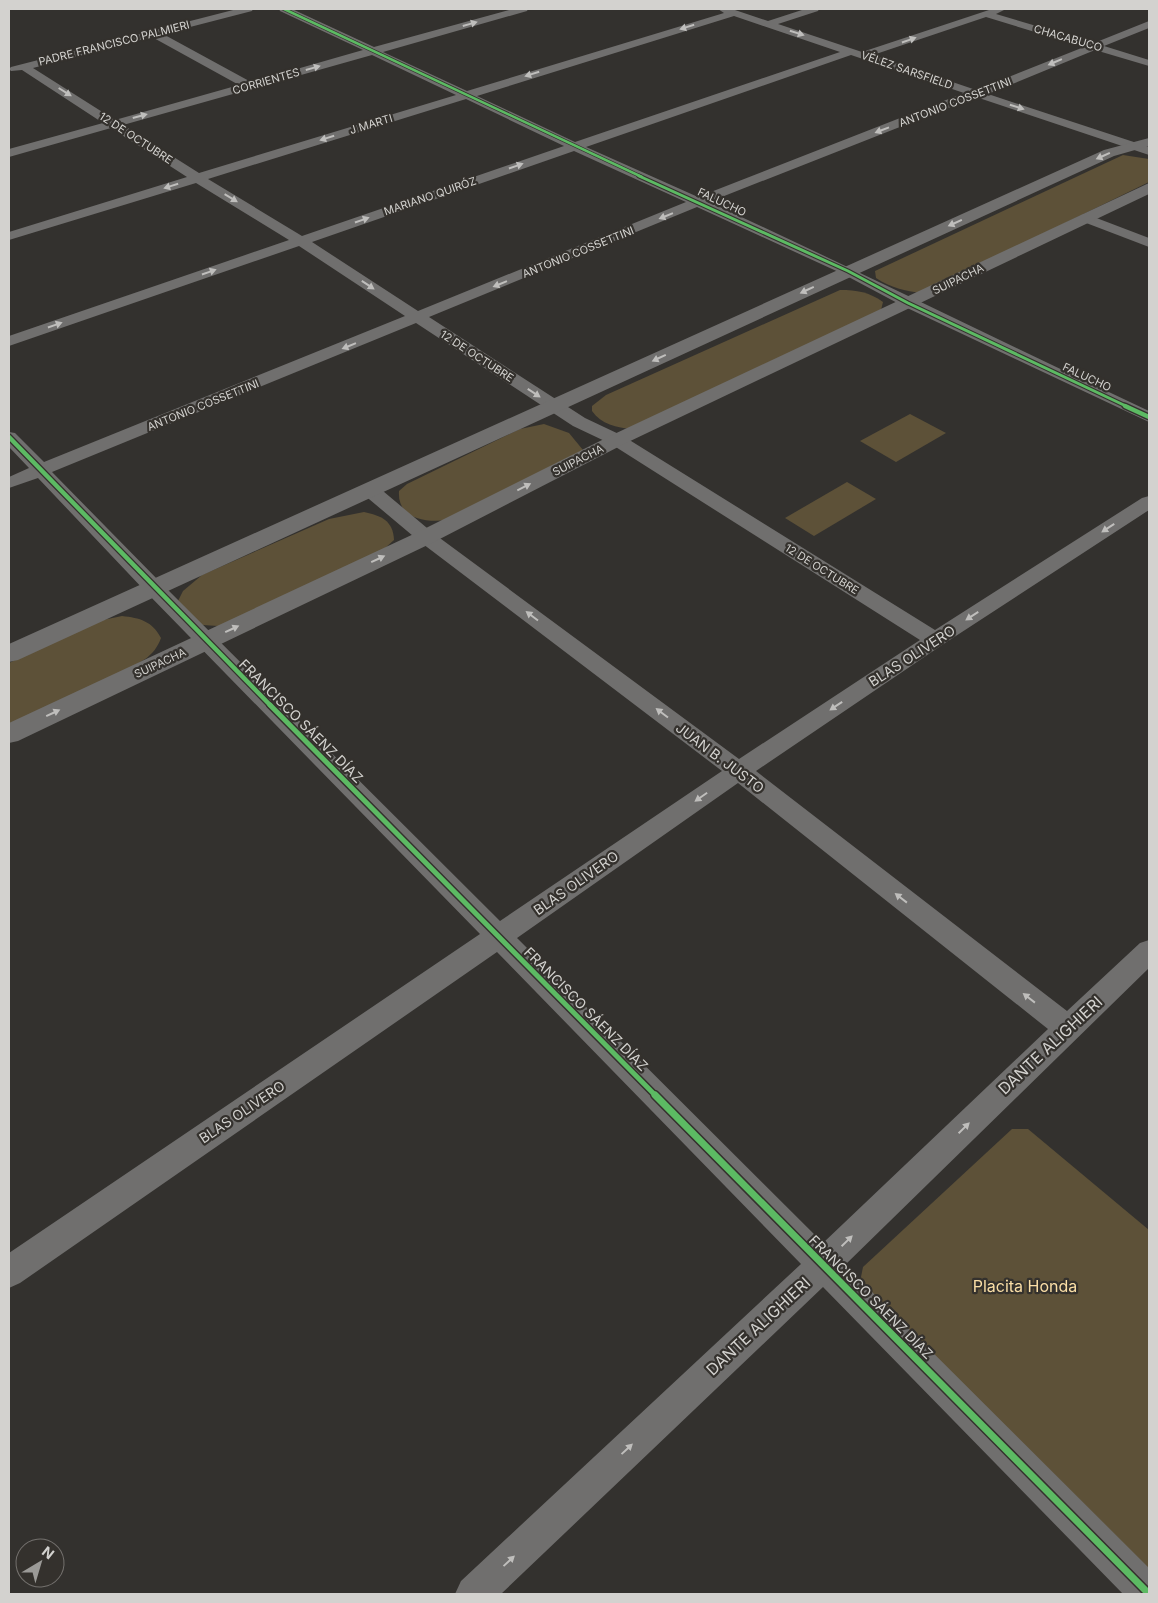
<svg xmlns="http://www.w3.org/2000/svg" width="1158" height="1603" viewBox="0 0 1158 1603" font-family="Inter,sans-serif">
<style>
.green{fill:#5d5138}
.lines{fill:none;stroke-linecap:round;stroke-linejoin:round}
.minor{fill:#706f6e;fill-rule:evenodd}
.tertiary{fill:#706f6e;fill-rule:evenodd}
.cycleway-far4-casing{stroke:#34312d;stroke-width:4}
.cycleway-far3-casing{stroke:#34312d;stroke-width:5}
.cycleway-far2-casing{stroke:#34312d;stroke-width:7}
.cycleway-far1-casing{stroke:#34312d;stroke-width:8}
.cycleway-casing{stroke:#34312d;stroke-width:10}
.cycleway-far4{stroke:#5cba63;stroke-width:2.5}
.cycleway-far3{stroke:#5cba63;stroke-width:3}
.cycleway-far2{stroke:#5cba63;stroke-width:4.5}
.cycleway-far1{stroke:#5cba63;stroke-width:5}
.cycleway{stroke:#5cba63;stroke-width:7}
.oneway{fill:#bfbebc}
.labels{text-anchor:middle;stroke-width:4.5;stroke-linejoin:round;paint-order:stroke}
.far-street-label{font-size:11px;fill:#d3d2cf;stroke:#34312d}
.street-label{font-size:14px;fill:#d3d2cf;stroke:#34312d}
.near-street-label{font-size:16px;fill:#d3d2cf;stroke:#34312d}
.near-park-label{font-size:16px;fill:#fadea6;stroke:#34312d}
</style>
<rect width="100%" height="100%" fill="#33312e"/>
<g class="green">
<path d="M 1123,155 L 1149,159 L 1149,182 L 922,293 C 905,291 891,288 876,278 L 875,271 Z"/>
<path d="M 840,290 C 857,290 869,292 883,302 L 881,310 L 632,429 C 617,428 601,424 592,411 L 592,406 L 606,395 Z"/>
<polygon points="910,414 946,433 896,462 860,441"/>
<path d="M 544,424 L 569,433 L 583,450 L 448,520 C 426,523 397,519 399,491 L 407,484 L 520,429 Z"/>
<polygon points="847,482 876,499 814,536 785,518"/>
<path d="M 364,512 C 381,516 393,520 394,540 L 384,549 L 219,626 C 193,625 190,624 178,601 L 183,591 L 202,575 L 329,519 Z"/>
<path d="M 122,616 C 140,618 152,621 161,638 C 154,657 141,662 125,670 L 9,725 L 9,663 L 103,620 Z"/>
<polygon points="1012,1129 1028,1129 1149,1230 1149,1578 858,1292 863,1267"/>
</g>
<g class="lines">
<g class="minor">
<path d="M 237,9 L 253,9 L 252,11 L 163,34 L 251,82 L 363,50 L 280,11 L 279,9 L 292,9 L 374,47 L 513,9 L 528,9 L 527,11 L 383,52 L 467,91 L 724,13 L 718,9 L 732,9 L 768,21 L 805,9 L 819,9 L 818,11 L 778,24 L 862,52 L 992,9 L 1006,9 L 996,14 L 1094,43 L 1149,21 L 1149,28 L 1104,46 L 1149,60 L 1149,66 L 1095,50 L 988,94 L 1149,147 L 1149,155 L 976,97 L 709,202 C 857,270 1002,342 1149,411 L 1149,422 L 903,306 L 843,274 L 697,207 L 429,317 L 585,418 L 623,436 L 935,630 L 1142,498 L 1149,496 L 1149,510 L 942,645 L 756,771 L 1067,1011 L 1140,943 L 1149,940 L 1149,968 L 845,1265 L 1149,1568 L 1149,1594 L 1123,1594 L 823,1287 L 501,1594 L 455,1594 L 461,1581 L 801,1264 L 497,952 L 20,1283 L 9,1288 L 9,1253 L 480,934 L 146,592 L 38,478 L 9,488 L 9,477 L 29,468 L 9,447 L 9,432 L 15,433 L 44,462 L 405,316 L 299,246 L 9,346 L 9,336 L 289,240 L 196,183 L 9,240 L 9,232 L 187,177 L 111,128 L 9,157 L 9,149 L 103,123 L 22,70 L 11,71 L 9,69 L 11,67 ZM 734,16 L 840,52 L 575,142 L 477,96 ZM 986,17 L 1084,47 L 976,90 L 873,55 ZM 152,37 L 239,85 L 115,120 L 33,68 ZM 372,55 L 456,95 L 199,173 L 123,125 ZM 851,55 L 964,93 L 698,197 L 586,147 ZM 466,99 L 564,146 L 302,236 L 208,179 ZM 574,151 L 686,202 L 418,311 L 312,242 ZM 416,323 L 573,426 L 611,444 L 920,640 L 739,759 L 433,533 L 377,486 L 370,484 L 363,486 L 361,490 L 363,494 L 419,541 L 722,771 L 500,921 L 160,582 L 52,472 ZM 738,783 L 1048,1029 L 823,1243 L 517,938 Z"/>
<polygon points="1086,214 1149,238 1149,247 1081,221 1079,218 1081,215"/>
</g>
<g class="tertiary">
<polygon points="1149,138 1149,146 1114,156 18,660 9,662 9,644 1104,150"/>
<polygon points="1149,183 1149,194 624,444 434,542 18,741 9,743 9,723 418,532 610,436"/>
</g>
<g class="cycleway-far4-casing">
<polyline id="cycleway-far4" points="284,9 642,177"/>
</g>
<g class="cycleway-far3-casing">
<polyline id="cycleway-far3" points="639,176 848,271 908,303 1128,407"/>
</g>
<g class="cycleway-far2-casing">
<g id="cycleway-far2">
<polyline points="1125,406 1149,417"/>
<polyline points="9,437 271,706"/>
</g>
</g>
<g class="cycleway-far1-casing">
<polyline id="cycleway-far1" points="270,705 656,1096"/>
</g>
<g class="cycleway-casing">
<polyline id="cycleway" points="655,1095 1149,1594"/>
</g>
<use href="#cycleway-far4" class="cycleway-far4"/>
<use href="#cycleway-far3" class="cycleway-far3"/>
<use href="#cycleway-far2" class="cycleway-far2"/>
<use href="#cycleway-far1" class="cycleway-far1"/>
<use href="#cycleway" class="cycleway"/>
</g>
<defs><path id="oneway-solid" d="M-6-.8H1V-3.2L6.5 0L1 3.2V.8H-6Z" transform="scale(1.25)"/></defs>
<g class="oneway">
<use href="#oneway-solid" transform="translate(470 24) rotate(-16)"/>
<use href="#oneway-solid" transform="translate(687 27) rotate(163)"/>
<use href="#oneway-solid" transform="translate(797 33) rotate(18)"/>
<use href="#oneway-solid" transform="translate(909 40) rotate(-19)"/>
<use href="#oneway-solid" transform="translate(1055 62) rotate(157)"/>
<use href="#oneway-solid" transform="translate(313 68) rotate(-16)"/>
<use href="#oneway-solid" transform="translate(532 74) rotate(163)"/>
<use href="#oneway-solid" transform="translate(65 92) rotate(32)"/>
<use href="#oneway-solid" transform="translate(1017 107) rotate(18)"/>
<use href="#oneway-solid" transform="translate(140 116) rotate(-15)"/>
<use href="#oneway-solid" transform="translate(882 130) rotate(159)"/>
<use href="#oneway-solid" transform="translate(327 138) rotate(163)"/>
<use href="#oneway-solid" transform="translate(1103 156) rotate(156)"/>
<use href="#oneway-solid" transform="translate(516 166) rotate(-19)"/>
<use href="#oneway-solid" transform="translate(171 186) rotate(163)"/>
<use href="#oneway-solid" transform="translate(231 198) rotate(31)"/>
<use href="#oneway-solid" transform="translate(666 216) rotate(158)"/>
<use href="#oneway-solid" transform="translate(362 220) rotate(-19)"/>
<use href="#oneway-solid" transform="translate(955 223) rotate(156)"/>
<use href="#oneway-solid" transform="translate(209 272) rotate(-19)"/>
<use href="#oneway-solid" transform="translate(500 284) rotate(158)"/>
<use href="#oneway-solid" transform="translate(368 285) rotate(34)"/>
<use href="#oneway-solid" transform="translate(807 290) rotate(155)"/>
<use href="#oneway-solid" transform="translate(55 325) rotate(-19)"/>
<use href="#oneway-solid" transform="translate(349 346) rotate(158)"/>
<use href="#oneway-solid" transform="translate(659 358) rotate(155)"/>
<use href="#oneway-solid" transform="translate(534 393) rotate(33)"/>
<use href="#oneway-solid" transform="translate(524 487) rotate(-27)"/>
<use href="#oneway-solid" transform="translate(1108 528) rotate(147)"/>
<use href="#oneway-solid" transform="translate(378 559) rotate(-25)"/>
<use href="#oneway-solid" transform="translate(532 616) rotate(-143)"/>
<use href="#oneway-solid" transform="translate(972 616) rotate(147)"/>
<use href="#oneway-solid" transform="translate(232 629) rotate(-25)"/>
<use href="#oneway-solid" transform="translate(836 706) rotate(146)"/>
<use href="#oneway-solid" transform="translate(53 713) rotate(-25)"/>
<use href="#oneway-solid" transform="translate(662 713) rotate(-143)"/>
<use href="#oneway-solid" transform="translate(701 797) rotate(145)"/>
<use href="#oneway-solid" transform="translate(901 898) rotate(-142)"/>
<use href="#oneway-solid" transform="translate(1029 998) rotate(-142)"/>
<use href="#oneway-solid" transform="translate(964 1128) rotate(-44)"/>
<use href="#oneway-solid" transform="translate(847 1241) rotate(-44)"/>
<use href="#oneway-solid" transform="translate(627 1449) rotate(-43)"/>
<use href="#oneway-solid" transform="translate(509 1561) rotate(-43)"/>
</g>
<g class="labels">
<g class="far-street-label">
<text transform="translate(1068 38) rotate(16)" y="4">CHACABUCO</text>
<text transform="translate(114 43) rotate(-14)" y="4">PADRE FRANCISCO PALMIERI</text>
<text transform="translate(907 70) rotate(19)" y="4">VÉLEZ SARSFIELD</text>
<text transform="translate(266 81) rotate(-16)" y="4">CORRIENTES</text>
<text transform="translate(955 102) rotate(-21)" y="4">ANTONIO COSSETTINI</text>
<text transform="translate(371 124) rotate(-17)" y="4">J MARTI</text>
<text transform="translate(136 138) rotate(33)" y="4">12 DE OCTUBRE</text>
<text transform="translate(430 196) rotate(-19)" y="4">MARIANO QUIRÓZ</text>
<text transform="translate(722 202) rotate(25)" y="4">FALUCHO</text>
<text transform="translate(578 252) rotate(-22)" y="4">ANTONIO COSSETTINI</text>
<text transform="translate(958 279) rotate(-26)" y="4">SUIPACHA</text>
<text transform="translate(477 356) rotate(33)" y="4">12 DE OCTUBRE</text>
<text transform="translate(1087 377) rotate(25)" y="4">FALUCHO</text>
<text transform="translate(203 405) rotate(-22)" y="4">ANTONIO COSSETTINI</text>
<text transform="translate(578 460) rotate(-27)" y="4">SUIPACHA</text>
<text transform="translate(822 569) rotate(32)" y="4">12 DE OCTUBRE</text>
<text transform="translate(160 663) rotate(-25)" y="4">SUIPACHA</text>
</g>
<g class="street-label">
<text transform="translate(912 656) rotate(-33)" y="5">BLAS OLIVERO</text>
<text transform="translate(301 721) rotate(45)" y="5">FRANCISCO SÁENZ DÍAZ</text>
<text transform="translate(720 758) rotate(37)" y="5">JUAN B. JUSTO</text>
<text transform="translate(576 883) rotate(-35)" y="5">BLAS OLIVERO</text>
<text transform="translate(586 1009) rotate(45)" y="5">FRANCISCO SÁENZ DÍAZ</text>
<text transform="translate(242 1112) rotate(-34)" y="5">BLAS OLIVERO</text>
<text transform="translate(871 1297) rotate(45)" y="5">FRANCISCO SÁENZ DÍAZ</text>
</g>
<g class="near-street-label">
<text transform="translate(1050 1045) rotate(-43)" y="6">DANTE ALIGHIERI</text>
<text transform="translate(758 1326) rotate(-43)" y="6">DANTE ALIGHIERI</text>
</g>
<g class="near-park-label">
<text x="1025" y="1292">Placita Honda</text>
</g>
</g>
<rect width="1158" height="1603" fill="none" stroke="#d3d2cf" stroke-width="20"/>
<g transform="translate(40 1563) rotate(38)"><circle r="24" fill="#34312d" stroke="#74716e"/>
<path d="M0-4L9 19L0 12L-9 19Z" fill="#9b9a97"/>
<text y="-8" font-size="14" font-weight="bold" text-anchor="middle" fill="#d3d2cf">N</text>
</g>
</svg>
